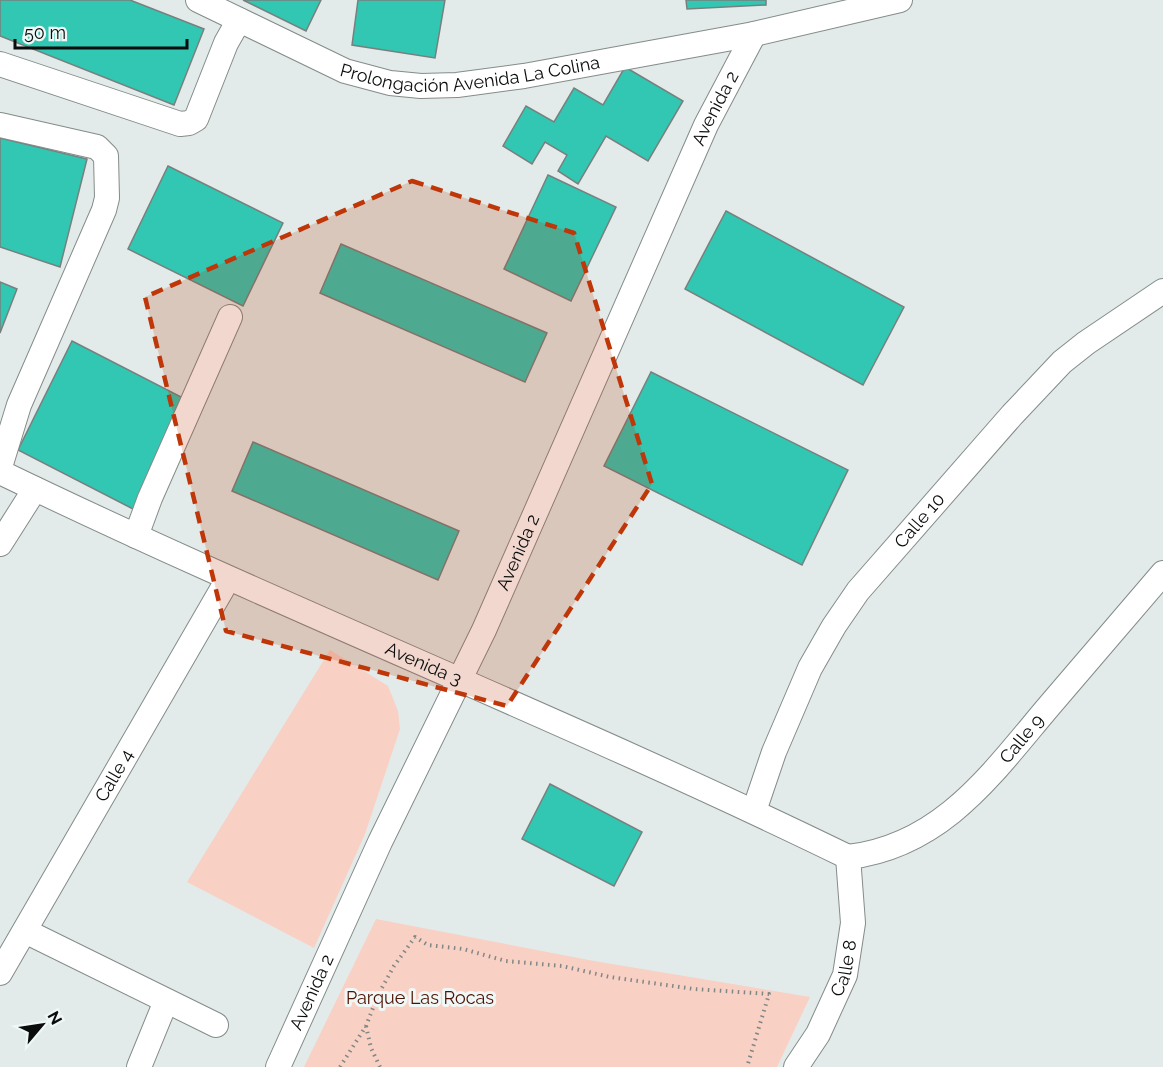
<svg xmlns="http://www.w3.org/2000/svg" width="1163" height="1067" viewBox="0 0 1163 1067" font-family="Raleway,sans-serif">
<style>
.green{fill:#f9d0c4}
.building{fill:#31c7b2;stroke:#78807e;stroke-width:1.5}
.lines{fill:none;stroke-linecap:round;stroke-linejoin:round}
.street-casing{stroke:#848c8a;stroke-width:26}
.path{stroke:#818785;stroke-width:4;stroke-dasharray:1.5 4.5;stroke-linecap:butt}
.street{stroke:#fff;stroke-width:24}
.marked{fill:#bf3609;fill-opacity:0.2;stroke:#bf3609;stroke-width:4.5;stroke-dasharray:12 8;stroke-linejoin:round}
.labels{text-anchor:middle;stroke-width:6;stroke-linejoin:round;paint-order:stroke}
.street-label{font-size:18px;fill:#0a0d0c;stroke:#eff8f6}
.park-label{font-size:18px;fill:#4d1102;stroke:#eff8f6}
</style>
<rect width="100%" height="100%" fill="#e2ebe9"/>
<g class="green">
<polygon points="330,650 388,686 398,711 400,729 365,834 314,948 187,882"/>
<polygon points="376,919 594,961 810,997 777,1067 304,1067"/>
</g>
<g class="building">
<polygon points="0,0 130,0 204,29 174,105 0,36"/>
<polygon points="243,0 321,0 306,31"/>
<polygon points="358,0 445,0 435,58 352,45"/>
<polygon points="686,0 766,0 766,5 687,9"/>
<polygon points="625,67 683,101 648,161 606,136 578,184 558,171 567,155 545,142 532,164 503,146 526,106 554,122 574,88 603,105"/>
<polygon points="0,138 87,159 60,267 0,247"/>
<polygon points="168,166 283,223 243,306 128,249"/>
<polygon points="548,175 616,207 571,301 504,269"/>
<polygon points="726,211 904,307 863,385 685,289"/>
<polygon points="341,244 547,333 525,382 320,293"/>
<polygon points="0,282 17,289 0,333"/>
<polygon points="72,341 189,401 135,510 18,450"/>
<polygon points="651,372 848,470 802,565 604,466"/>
<polygon points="253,442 459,531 438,580 232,491"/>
<polygon points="550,784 642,832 614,886 522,839"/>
</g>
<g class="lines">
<g class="street-casing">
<g id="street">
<path id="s1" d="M 198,0 L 345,71 L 390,83 L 421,86 L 457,85 L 524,76 L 754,34 L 900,0"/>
<polyline points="0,64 180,124 189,123 196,119 226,43 239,20"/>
<polyline points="0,125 97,147 106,156 107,198 104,210 19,405 0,467"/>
<path id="s2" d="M 0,472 C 279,607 569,721 848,857"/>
<polyline points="136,536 150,498 230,317"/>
<polyline points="0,544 35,489"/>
<path id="s3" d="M 754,811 L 774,752 L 810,668 L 834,626 L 858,591 L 1012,415 L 1062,362 L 1086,343 L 1163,291"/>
<path id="s4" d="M 848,857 C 943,846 993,772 1050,705 C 1088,661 1125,617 1163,573"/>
<polyline points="25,931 216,1025"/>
<path id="s5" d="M 0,973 L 228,579"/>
<polyline points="139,1067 166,1001"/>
<path id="s6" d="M 278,1067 L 380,842 L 484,630 L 706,125 L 754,34"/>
<path id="s7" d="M 796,1067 L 818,1034 L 845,975 L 853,923 L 848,857"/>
</g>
</g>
<g class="path">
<polyline points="366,1026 371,1048 380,1067"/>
<polyline points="340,1067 366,1026 378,995 394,966 415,937 428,945 463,949 506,961 562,966 610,977 694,989 769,994 747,1067"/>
</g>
<use href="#street" class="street"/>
</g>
<path class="marked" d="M 412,181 L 574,233 L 652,484 L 507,706 L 226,631 L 145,297 Z"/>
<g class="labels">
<g class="street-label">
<text dy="6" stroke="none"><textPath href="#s1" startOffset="290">Prolongación Avenida La Colina</textPath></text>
<text dy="6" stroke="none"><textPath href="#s6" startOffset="1054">Avenida 2</textPath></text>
<text dy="6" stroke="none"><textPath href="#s3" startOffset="338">Calle 10</textPath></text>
<text dy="6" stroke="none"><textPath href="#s6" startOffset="568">Avenida 2</textPath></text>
<text dy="6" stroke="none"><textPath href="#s2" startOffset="465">Avenida 3</textPath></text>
<text dy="6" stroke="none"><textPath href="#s4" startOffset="216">Calle 9</textPath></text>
<text dy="6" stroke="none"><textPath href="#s5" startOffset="228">Calle 4</textPath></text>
<text dy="6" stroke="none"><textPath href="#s7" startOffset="111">Calle 8</textPath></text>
<text dy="6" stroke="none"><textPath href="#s6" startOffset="82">Avenida 2</textPath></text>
</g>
<g class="park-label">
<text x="420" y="1004">Parque Las Rocas</text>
</g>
</g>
<g transform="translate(42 1025) rotate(61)" stroke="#eff8f6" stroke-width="4.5" paint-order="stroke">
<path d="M0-4.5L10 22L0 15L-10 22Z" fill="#0a0d0c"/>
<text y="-9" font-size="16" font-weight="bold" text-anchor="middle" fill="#0a0d0c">N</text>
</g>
<path d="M15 39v9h172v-9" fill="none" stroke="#0a0d0c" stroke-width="3"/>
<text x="24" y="39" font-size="18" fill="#0a0d0c" stroke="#eff8f6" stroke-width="4.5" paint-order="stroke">50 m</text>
</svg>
